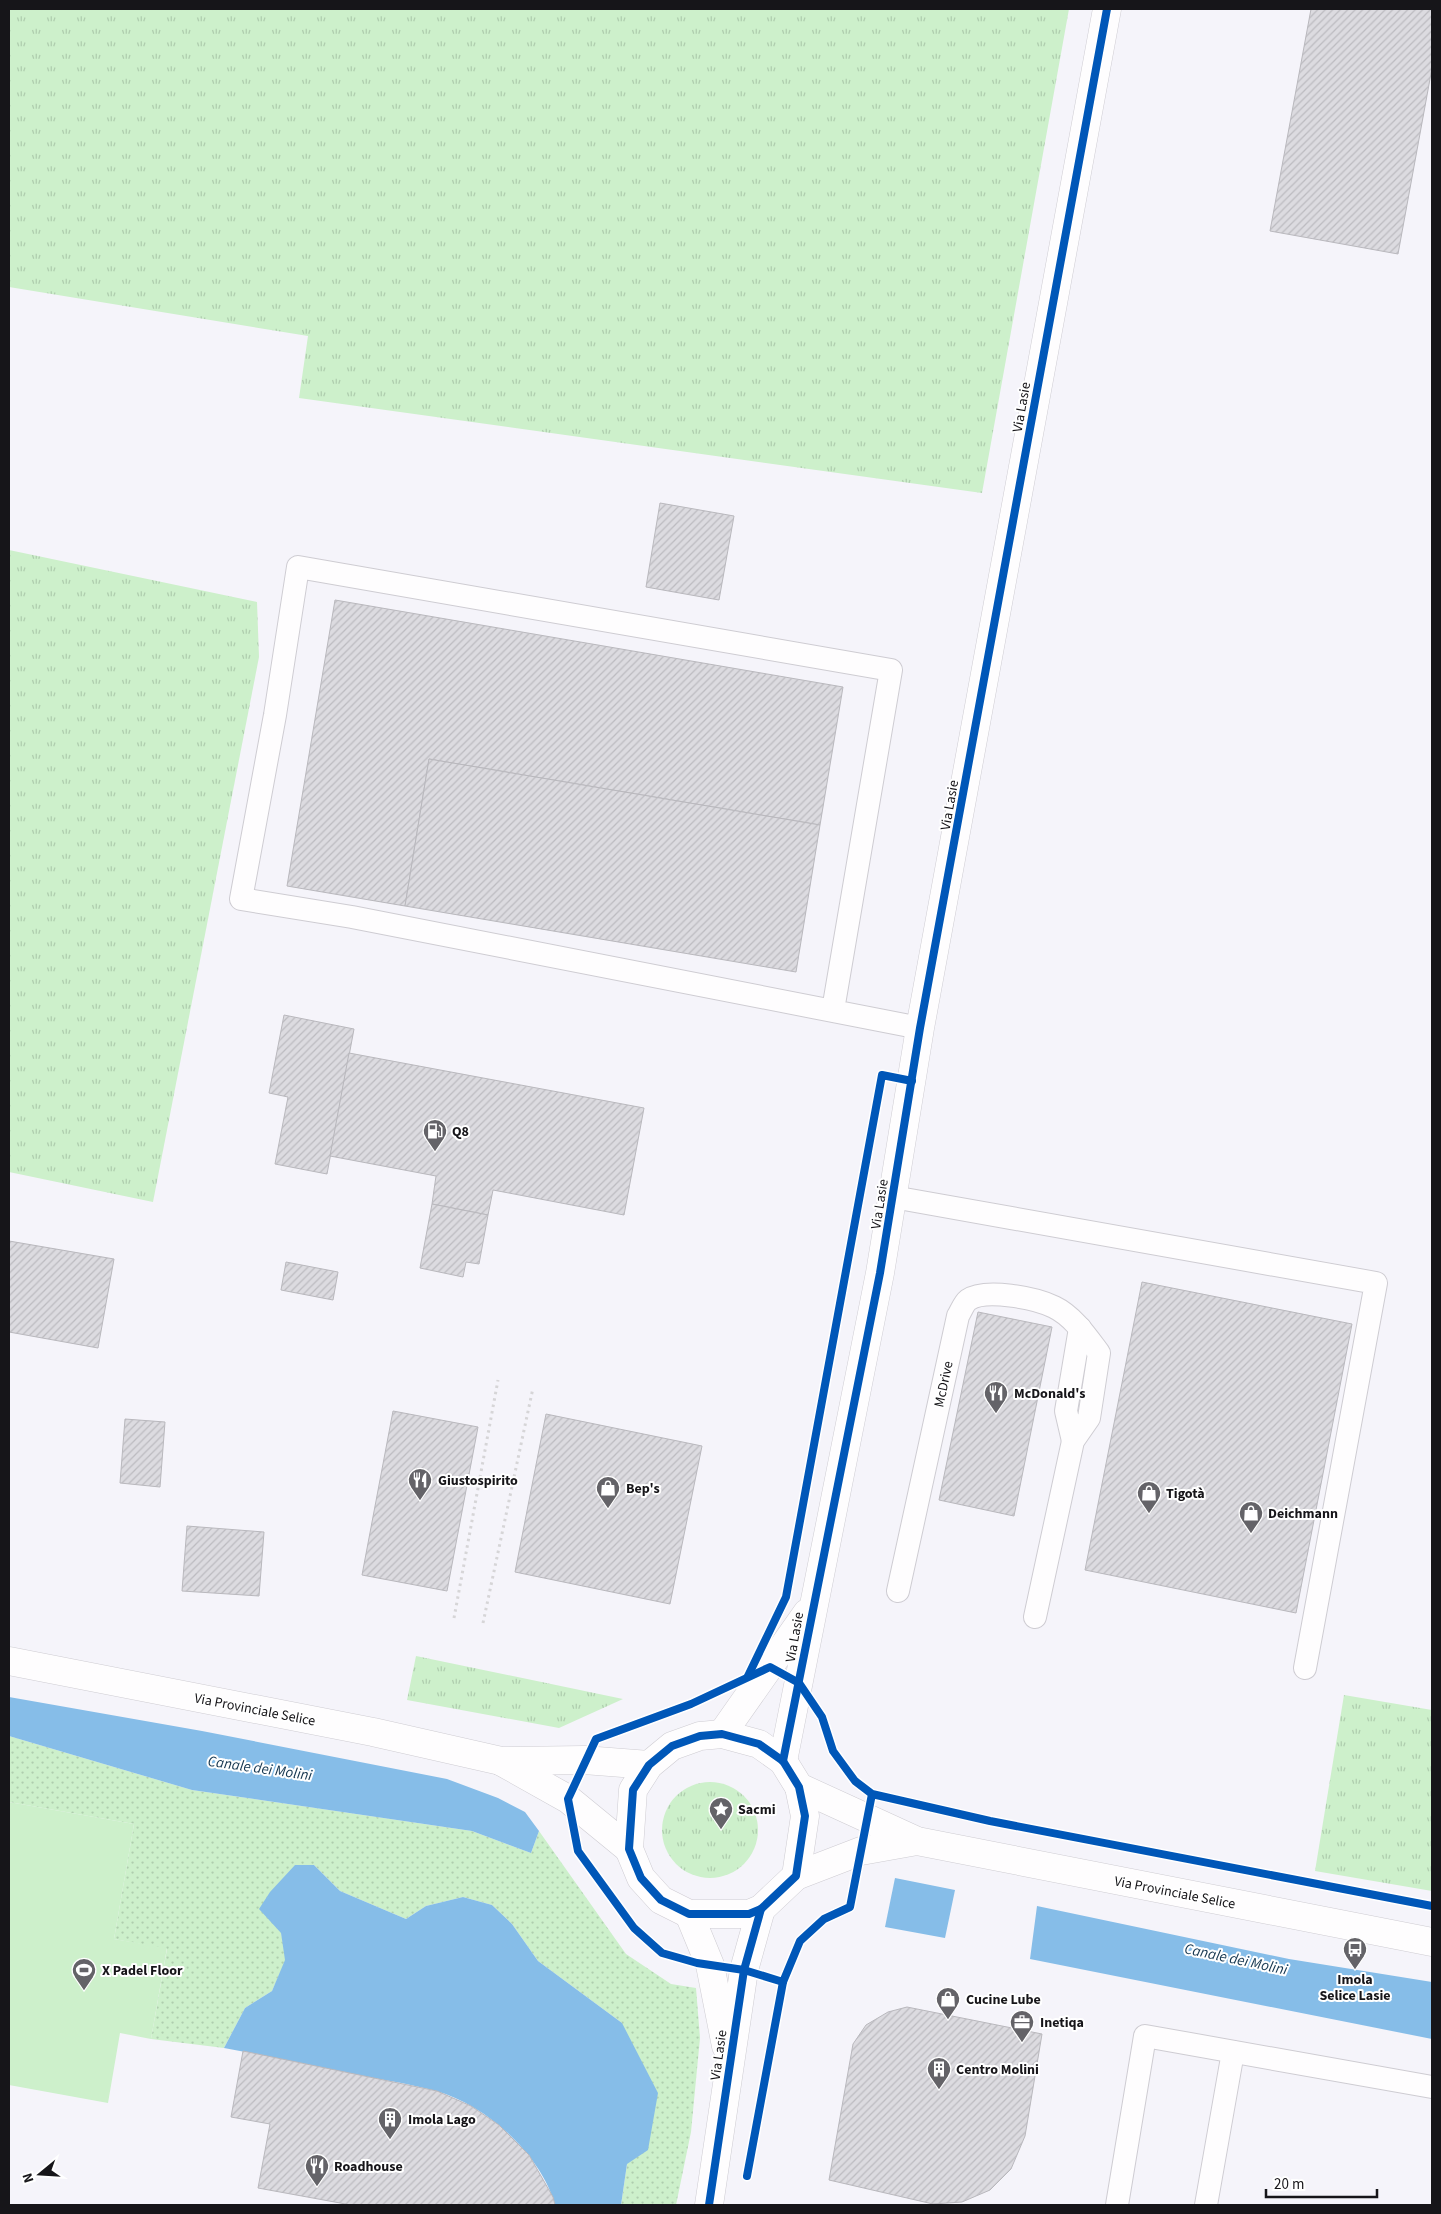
<svg xmlns="http://www.w3.org/2000/svg" width="1441" height="2214" viewBox="0 0 1441 2214" font-family="'Source Sans 3',sans-serif">
<style>
.grass{fill:url(#grass-tufts)}
.park{fill:url(#park-dots)}
.pitch{fill:#cdf0cb}
.water{fill:#86bde8}
.building{fill:url(#building-hatch);stroke:#b9b8bd}
.lines{fill:none;stroke-linecap:round;stroke-linejoin:round}
.service-casing{stroke:#ceccd2;stroke-width:24}
.minor-casing{stroke:#ceccd2;stroke-width:29}
.tertiary-casing{stroke:#ceccd2;stroke-width:29}
.primary-casing{stroke:#ceccd2;stroke-width:29}
.path{stroke:#d6d5d7;stroke-width:3;stroke-dasharray:2.5 4;stroke-linecap:butt}
.service{stroke:#fefdfe;stroke-width:22}
.minor{stroke:#fefdfe;stroke-width:28}
.tertiary{stroke:#fefdfe;stroke-width:28}
.primary{stroke:#fefdfe;stroke-width:28}
.cycleway-casing{stroke:#fff;stroke-width:11}
.cycleway{stroke:#0057b8;stroke-width:8}
.labels{text-anchor:middle;stroke-width:4;stroke-linejoin:round;paint-order:stroke}
.street-label{font-size:14px;fill:#161519;stroke:#fff}
.poi-label{font-size:14px;font-weight:bold;fill:#161519;stroke:#fff;text-anchor:start}
.water-label{font-size:15px;font-style:italic;fill:#15364f;stroke:#fff}
</style>
<defs>
<pattern id="grass-tufts" width="24" height="20" patternUnits="userSpaceOnUse" patternTransform="scale(1.25)"><rect width="24" height="20" fill="#cdf0cb"/><path d="M3 7l-1-3M5 7V3M7 7l1-3M15 17l-1-3M17 17v-4M19 17l1-3" fill="none" stroke="#afcdae"/></pattern>
<pattern id="park-dots" width="8" height="8" patternUnits="userSpaceOnUse" patternTransform="scale(1.25)"><rect width="8" height="8" fill="#cdf0cb"/><path d="M2 2h.1M6 6h.1" fill="none" stroke="#afcdae" stroke-width="1.8" stroke-linecap="round"/></pattern>
<pattern id="building-hatch" width="6" height="6" patternUnits="userSpaceOnUse" patternTransform="scale(1.25)"><rect width="6" height="6" fill="#dcdbe0"/><path d="M-1 1l2-2M0 6l6-6M5 7l2-2" fill="none" stroke="#bcbbc0"/></pattern>
</defs>
<rect width="100%" height="100%" fill="#f5f4fa"/>
<g class="grass">
<polygon points="9,9 1069,9 982,493 299,398 308,336 9,287"/>
<polygon points="9,550 257,602 259,657 153,1202 9,1172"/>
<polygon points="416,1656 623,1699 559,1728 407,1700"/>
<polygon points="1344,1695 1432,1710 1432,1891 1315,1871"/>
<circle cx="710" cy="1830" r="48"/>
</g>
<polygon class="park" points="9,1736 192,1790 472,1831 531,1853 539,1831 626,1954 671,1984 696,1988 700,2038 691,2132 676,2205 621,2205 627,2164 622,2023 538,1961 512,1924 492,1905 463,1897 426,1906 406,1919 340,1891 314,1865 281,1932 286,1960 272,1991 245,2008 224,2048 151,2039 167,1949 114,1939 134,1824 9,1802"/>
<polygon class="pitch" points="9,1802 134,1824 114,1939 167,1948 151,2039 120,2033 108,2103 9,2085"/>
<g class="water">
<polygon points="9,1697 202,1731 447,1779 498,1798 525,1812 539,1831 531,1853 472,1831 192,1790 9,1736"/>
<path d="M 295,1865 L 314,1865 L 340,1891 L 406,1919 L 426,1906 L 463,1897 L 492,1905 L 512,1924 L 538,1961 L 622,2023 L 658,2093 L 648,2150 L 627,2164 L 621,2205 L 555,2205 C 541,2154 486,2105 436,2091 C 407,2083 376,2079 347,2073 C 306,2064 265,2056 224,2048 L 245,2008 L 272,1991 L 285,1960 L 281,1933 L 259,1909 L 270,1892 Z"/>
<polygon points="895,1878 955,1890 945,1938 885,1927"/>
<polygon points="1037,1906 1289,1959 1432,1982 1432,2039 1030,1959"/>
</g>
<g class="building">
<polygon points="1311,9 1432,9 1432,68 1398,254 1270,231"/>
<polygon points="660,503 734,516 719,600 646,587"/>
<polygon points="335,600 843,687 820,825 429,759 405,906 287,886"/>
<polygon points="429,759 820,825 796,972 405,906"/>
<polygon points="284,1015 354,1029 327,1174 275,1164 288,1097 269,1093"/>
<polygon points="349,1053 644,1108 624,1215 493,1190 488,1215 432,1204 436,1176 330,1156"/>
<polygon points="432,1204 488,1215 479,1264 466,1262 463,1277 420,1268"/>
<polygon points="9,1241 114,1259 98,1348 9,1332"/>
<polygon points="286,1262 338,1272 333,1300 281,1290"/>
<polygon points="1142,1282 1352,1324 1296,1613 1085,1570"/>
<polygon points="978,1312 1052,1327 1014,1516 939,1500"/>
<polygon points="393,1411 478,1427 447,1591 362,1575"/>
<polygon points="546,1414 702,1446 670,1604 515,1572"/>
<polygon points="125,1419 165,1422 160,1487 120,1483"/>
<polygon points="187,1526 264,1532 259,1596 182,1591"/>
<polygon points="907,2007 1042,2034 1025,2136 1011,2169 990,2190 962,2202 933,2204 829,2180 853,2044 866,2025 888,2012"/>
<polygon points="243,2051 437,2091 471,2106 499,2125 529,2155 553,2197 555,2205 351,2205 258,2188 270,2124 231,2117"/>
</g>
<g class="lines">
<g class="service-casing">
<g id="service">
<polyline points="833,1010 891,670 298,567 275,715 241,899 352,917 920,1028"/>
<polyline points="893,1197 1376,1283 1305,1668"/>
<polyline points="1073,1441 1066,1411 1080,1328"/>
<path d="M 898,1591 L 958,1316 C 961,1311 964,1303 968,1300 C 985,1288 1036,1298 1054,1307 C 1073,1316 1087,1337 1099,1353 L 1089,1418 L 1073,1441 L 1035,1617"/>
<polyline points="1117,2205 1145,2036 1432,2087"/>
<polyline points="1206,2205 1233,2052"/>
</g>
</g>
<g class="minor-casing">
<g id="minor">
<polyline points="722,1734 807,1613"/>
<polyline points="783,1761 880,1273 920,1028 1107,9"/>
</g>
</g>
<g class="tertiary-casing">
<g id="tertiary">
<polyline points="689,1914 710,1965 726,2046"/>
<polyline points="709,2205 744,1970 761,1909"/>
</g>
</g>
<g class="primary-casing">
<g id="primary">
<polyline points="9,1661 373,1732 501,1761 584,1760 649,1765 672,1746 700,1736 722,1734 759,1744 783,1761 799,1787 805,1816 796,1876 761,1909 749,1914 689,1914 661,1900 641,1878 629,1849 633,1790 649,1765"/>
<polyline points="502,1762 568,1799 629,1849"/>
<polyline points="799,1787 917,1841 1432,1942"/>
<polyline points="796,1876 861,1851 917,1841"/>
</g>
</g>
<g class="path">
<polyline points="454,1618 498,1380"/>
<polyline points="483,1623 533,1388"/>
</g>
<use href="#service" class="service"/>
<use href="#minor" class="minor"/>
<use href="#tertiary" class="tertiary"/>
<use href="#primary" class="primary"/>
<g class="cycleway-casing">
<g id="cycleway">
<polyline points="748,1676 786,1597 882,1075 912,1081"/>
<polygon points="722,1734 759,1744 783,1761 799,1787 805,1816 796,1876 761,1909 749,1914 689,1914 661,1900 641,1878 629,1849 633,1790 649,1765 672,1746 700,1736"/>
<polyline points="783,1761 880,1273 920,1028 1107,9"/>
<polyline points="872,1794 850,1907 824,1919 800,1941 783,1982 744,1970 697,1963 662,1953 634,1928 578,1851 568,1799 596,1739 691,1704 770,1667 799,1683 822,1717 833,1751 855,1781 872,1794 990,1821 1432,1906"/>
<polyline points="747,2176 783,1982"/>
<polyline points="709,2205 744,1970 761,1909"/>
</g>
</g>
<use href="#cycleway" class="cycleway"/>
</g>
<defs>
<g id="fuel-pin" transform="scale(1.25)"><path d="M0 17L-7.5 6A9.5 9.5 0 1 1 7.5 6Z" fill="#646368" stroke="#fff"/><path d="M-5.5-6h7V0h2V4h1.3V-2.5L3-4.5l.8-.8L6-3V5H2.5V1h-1V6h-7ZM-4.2-4.7v3.2H.2V-4.7Z" fill="#fff"/></g>
<g id="restaurant-pin" transform="scale(1.25)"><path d="M0 17L-7.5 6A9.5 9.5 0 1 1 7.5 6Z" fill="#646368" stroke="#fff"/><path d="M-5-6h1v4h1v-4h1v4h1v-4h1v5L-1.5 .5V6h-2V.5L-5-1ZM5-6V6H3V1.5H1.5Q1.5-4 5-6Z" fill="#fff"/></g>
<g id="shop-pin" transform="scale(1.25)"><path d="M0 17L-7.5 6A9.5 9.5 0 1 1 7.5 6Z" fill="#646368" stroke="#fff"/><path d="M-5-2.5h2.3a2.7 3.5 0 0 1 5.4 0H5L5.5 6h-11ZM-1.5-2.5h3a1.5 2.3 0 0 0-3 0Z" fill="#fff"/></g>
<g id="sight-pin" transform="scale(1.25)"><path d="M0 17L-7.5 6A9.5 9.5 0 1 1 7.5 6Z" fill="#646368" stroke="#fff"/><path d="M0-6L1.8-2.2L6-1.7L2.9 1.2L3.7 5.4L0 3.3L-3.7 5.4L-2.9 1.2L-6-1.7L-1.8-2.2Z" fill="#fff"/></g>
<g id="bus-pin" transform="scale(1.25)"><path d="M0 17L-7.5 6A9.5 9.5 0 1 1 7.5 6Z" fill="#646368" stroke="#fff"/><path d="M-5-6H5V4H4V6H2V4H-2V6H-4V4H-5ZM-3.5-4V0h7V-4ZM-3.5 1.2v1.5H-2V1.2ZM2 1.2v1.5H3.5V1.2Z" fill="#fff"/></g>
<g id="stadium-pin" transform="scale(1.25)"><path d="M0 17L-7.5 6A9.5 9.5 0 1 1 7.5 6Z" fill="#646368" stroke="#fff"/><path d="M0-5a6.5 5 0 1 0 0 10a6.5 5 0 1 0 0-10ZM-3.5-1.8h7v3.6h-7Z" fill="#fff"/></g>
<g id="office-pin" transform="scale(1.25)"><path d="M0 17L-7.5 6A9.5 9.5 0 1 1 7.5 6Z" fill="#646368" stroke="#fff"/><path d="M-6-3h4V-5.5h4V-3h4V5H-6ZM-1-4.5V-3h2v-1.5ZM-6 0V1H6V0Z" fill="#fff"/></g>
<g id="building-pin" transform="scale(1.25)"><path d="M0 17L-7.5 6A9.5 9.5 0 1 1 7.5 6Z" fill="#646368" stroke="#fff"/><path d="M-4-6H4V6H1V3H-1V6H-4ZM-2.5-4.3h1.7v1.8h-1.7ZM.8-4.3h1.7v1.8H.8ZM-2.5-1h1.7V.8h-1.7ZM.8-1h1.7V.8H.8Z" fill="#fff"/></g>
</defs>
<g fill-rule="evenodd">
<use href="#fuel-pin" x="435" y="1131"/>
<use href="#restaurant-pin" x="996" y="1393"/>
<use href="#restaurant-pin" x="420" y="1480"/>
<use href="#shop-pin" x="608" y="1488"/>
<use href="#shop-pin" x="1149" y="1493"/>
<use href="#shop-pin" x="1251" y="1513"/>
<use href="#sight-pin" x="721" y="1809"/>
<use href="#bus-pin" x="1355" y="1949"/>
<use href="#stadium-pin" x="84" y="1970"/>
<use href="#shop-pin" x="948" y="1999"/>
<use href="#office-pin" x="1022" y="2022"/>
<use href="#building-pin" x="939" y="2069"/>
<use href="#building-pin" x="390" y="2119"/>
<use href="#restaurant-pin" x="317" y="2166"/>
</g>
<g class="labels">
<g class="street-label">
<text transform="translate(1021 407) rotate(-80)" y="5">Via Lasie</text>
<text transform="translate(949 805) rotate(-80)" y="5">Via Lasie</text>
<text transform="translate(879 1204) rotate(-81)" y="5">Via Lasie</text>
<text transform="translate(943 1384) rotate(-78)" y="5">McDrive</text>
<text transform="translate(794 1637) rotate(-80)" y="5">Via Lasie</text>
<text transform="translate(255 1709) rotate(11)" y="5">Via Provinciale Selice</text>
<text transform="translate(1175 1892) rotate(11)" y="5">Via Provinciale Selice</text>
<text transform="translate(718 2055) rotate(-82)" y="5">Via Lasie</text>
</g>
<g class="poi-label">
<text x="452" y="1136">Q8</text>
<text x="1014" y="1398">McDonald's</text>
<text x="438" y="1485">Giustospirito</text>
<text x="626" y="1493">Bep's</text>
<text x="1166" y="1498">Tigotà</text>
<text x="1268" y="1518">Deichmann</text>
<text x="738" y="1814">Sacmi</text>
<text x="102" y="1975">X Padel Floor</text>
<text x="1355" y="1984" text-anchor="middle">Imola<tspan x="1355" dy="16">Selice Lasie</tspan></text>
<text x="966" y="2004">Cucine Lube</text>
<text x="1040" y="2027">Inetiqa</text>
<text x="956" y="2074">Centro Molini</text>
<text x="408" y="2124">Imola Lago</text>
<text x="334" y="2171">Roadhouse</text>
</g>
<g class="water-label">
<text transform="translate(260 1768) rotate(8)" y="5">Canale dei Molini</text>
<text transform="translate(1236 1959) rotate(12)" y="5">Canale dei Molini</text>
</g>
</g>
<rect width="1441" height="2214" fill="none" stroke="#161519" stroke-width="20"/>
<g transform="translate(40 2174) rotate(252)" stroke="#ffffff" stroke-width="4" paint-order="stroke">
<path d="M0-4L9 19L0 12L-9 19Z" fill="#161519"/>
<text y="-8" font-size="14" font-weight="bold" text-anchor="middle" fill="#161519">N</text>
</g>
<path d="M1266 2189v8h111v-8" fill="none" stroke="#161519" stroke-width="2.5"/>
<text x="1274" y="2189" font-size="15" fill="#161519" stroke="#ffffff" stroke-width="4" paint-order="stroke">20 m</text>
</svg>
